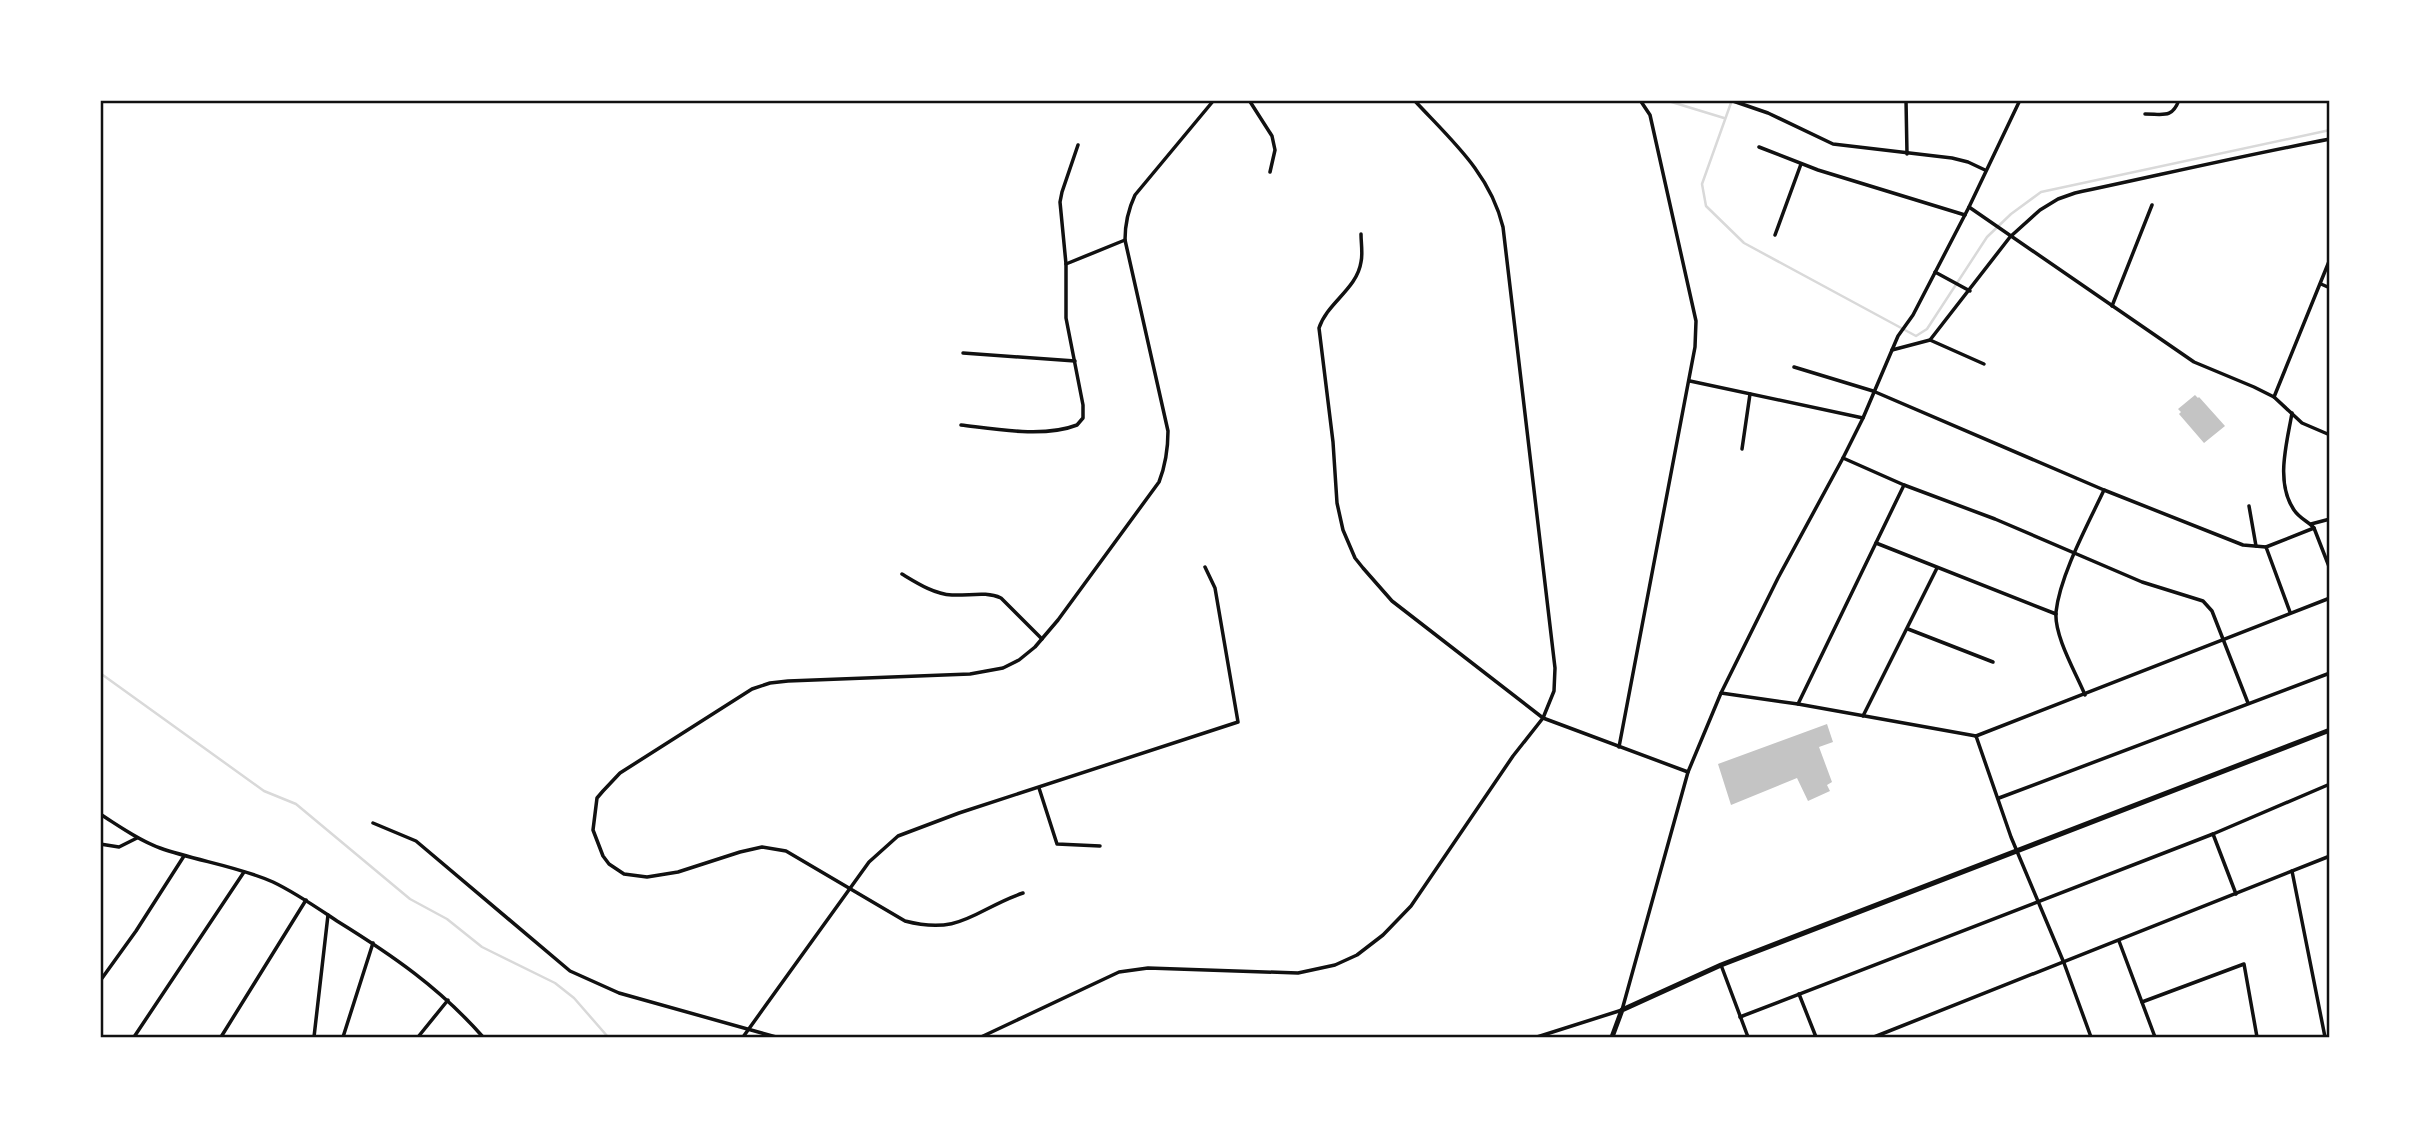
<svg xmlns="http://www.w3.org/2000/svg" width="2430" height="1137" viewBox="0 0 2430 1137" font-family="Montserrat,sans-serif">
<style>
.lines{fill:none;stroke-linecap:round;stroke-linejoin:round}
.stream{stroke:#d9d9d9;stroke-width:2.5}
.building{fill:#c4c4c4}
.minor{stroke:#111;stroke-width:3.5}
.secondary{stroke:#111;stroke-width:5}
.neatline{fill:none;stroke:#111;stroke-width:2.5}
</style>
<rect width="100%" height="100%" fill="#fff"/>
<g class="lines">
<g class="stream">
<polyline points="1665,100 1724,118"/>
<polyline points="1732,100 1702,184 1706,206 1744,243 1916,336 1927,329 1987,237 2011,214 2041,192 2330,130"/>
<polyline points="100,673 264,791 296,804 410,899 447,919 482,947 555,983 574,998 608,1037"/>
</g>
</g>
<g class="building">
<polygon points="2195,395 2198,398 2199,397 2225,426 2204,443 2179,414 2181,412 2178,409"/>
<polygon points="1827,724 1833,742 1819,747 1832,782 1827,785 1830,791 1808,801 1797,778 1731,805 1718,764"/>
</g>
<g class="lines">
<g class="minor">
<polyline points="1249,100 1272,136 1275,150 1270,172"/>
<polyline points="1730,100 1768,113 1833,144 1952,158 1968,162 1985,170"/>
<polyline points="1906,100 1907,154"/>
<path d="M 2145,114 C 2163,114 2172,119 2179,100"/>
<polyline points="1759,147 1818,170 1965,215"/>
<polyline points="1969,207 2194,362 2254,387 2274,397 2302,423 2330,435"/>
<path d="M 1361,234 C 1361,243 1363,254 1361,262 C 1357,289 1327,303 1319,328 L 1333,442 L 1337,503 L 1343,530 L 1355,558 L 1363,568 L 1392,601 L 1543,718 L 1688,772"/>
<polyline points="1775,235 1801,164"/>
<polyline points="1066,264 1125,240"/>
<polyline points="1935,272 1970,291"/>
<polyline points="2321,284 2330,288"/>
<polyline points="2112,306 2152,205"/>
<polyline points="1930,340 1984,364"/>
<path d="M 1892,350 L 1930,340 L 2010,237 L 2040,210 L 2058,199 L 2075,193 C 2160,175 2245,155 2330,139"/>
<polyline points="963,353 1075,361"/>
<polyline points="1794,367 1873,391 2104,490 2243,545 2266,547"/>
<polyline points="1690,381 1863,418"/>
<polyline points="2274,397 2330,259"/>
<path d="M 2292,413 C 2287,443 2275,482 2294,510 C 2300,519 2308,521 2314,528 L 2330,569"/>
<path d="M 961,425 C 995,429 1044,438 1077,425 L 1083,418 L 1083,405 L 1066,318 L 1066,264 L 1060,202 L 1062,192 L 1078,145"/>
<polyline points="1742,449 1750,394"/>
<polyline points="1843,458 1904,485 1995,519 2142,582 2203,601 2212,611 2248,703"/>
<polyline points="2249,506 2256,546"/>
<polyline points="2311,524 2330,519"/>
<polyline points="1876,543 2056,614"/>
<path d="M 902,574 C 917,583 934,594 952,595 C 969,596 986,591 1001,598 L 1042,639"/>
<polyline points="2290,612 2266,547 2314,528"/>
<polyline points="1908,629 1993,662"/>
<polyline points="1721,693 1798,704 1976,736"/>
<path d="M 2085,695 C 2076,673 2054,636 2056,612 C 2060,575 2088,524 2104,490"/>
<polyline points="1798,704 1904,485"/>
<polyline points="1863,716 1937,568"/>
<polyline points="1976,736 2330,598"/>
<polyline points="1976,736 2011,837 2064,963 2091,1037"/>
<polyline points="1619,747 1695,347 1696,321 1650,115 1640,100"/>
<polyline points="1039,788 1057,844 1100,846"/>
<polyline points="1999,798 2330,673"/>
<path d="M 100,814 C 119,826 138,840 160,848 C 197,861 237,866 273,882 C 296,893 316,907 337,921 C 392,955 440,988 483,1037"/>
<polyline points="373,823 416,841 570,971 619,993 776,1037"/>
<polyline points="2213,834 2236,894"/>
<polyline points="100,844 119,847 137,838"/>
<polyline points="2292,871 2325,1037"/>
<path d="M 1023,893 C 975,909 962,936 905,921 L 786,851 L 762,847 L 740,852 L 678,872 L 647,877 L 624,874 L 609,864 L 603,856 L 593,830 L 597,798 L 603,791 L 620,773 L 752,689 L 770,683 L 788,681 L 970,674 L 1003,668 L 1019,660 L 1035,647 L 1058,620 L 1159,482 C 1166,464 1168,450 1168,431 L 1125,240 C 1125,224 1128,210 1135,195 L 1214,100"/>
<polyline points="2119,941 2155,1037"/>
<polyline points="1721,965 1748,1037"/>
<polyline points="100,981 136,931 184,856"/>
<polyline points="1799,994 1816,1037"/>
<polyline points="2142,1002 2244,964 2257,1037"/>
<polyline points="1740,1017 2213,834 2330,784"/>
<polyline points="134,1037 244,872"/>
<polyline points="221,1037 306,900"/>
<polyline points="314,1037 328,915"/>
<polyline points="343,1037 373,943"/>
<polyline points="418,1037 448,1000"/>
<polyline points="743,1037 869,862 898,836 959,813 1238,722 1215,588 1205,567"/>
<path d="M 981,1037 L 1119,972 L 1148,968 L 1298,973 L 1335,965 L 1357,955 L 1383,935 L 1411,906 L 1513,756 L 1543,718 L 1554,691 L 1555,668 L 1503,227 C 1490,173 1451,140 1414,100"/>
<polyline points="1537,1037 1622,1010 1688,772 1721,693 1778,578 1843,458 1863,418 1898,336 1913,315 1969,207 2020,100"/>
<polyline points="1874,1037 2330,856"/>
</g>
<polyline class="secondary" points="1612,1037 1622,1010 1721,965 2330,730"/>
</g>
<rect width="2430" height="1137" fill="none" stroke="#ffffff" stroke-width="203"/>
<rect x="102" y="102" width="2226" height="934" class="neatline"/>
</svg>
